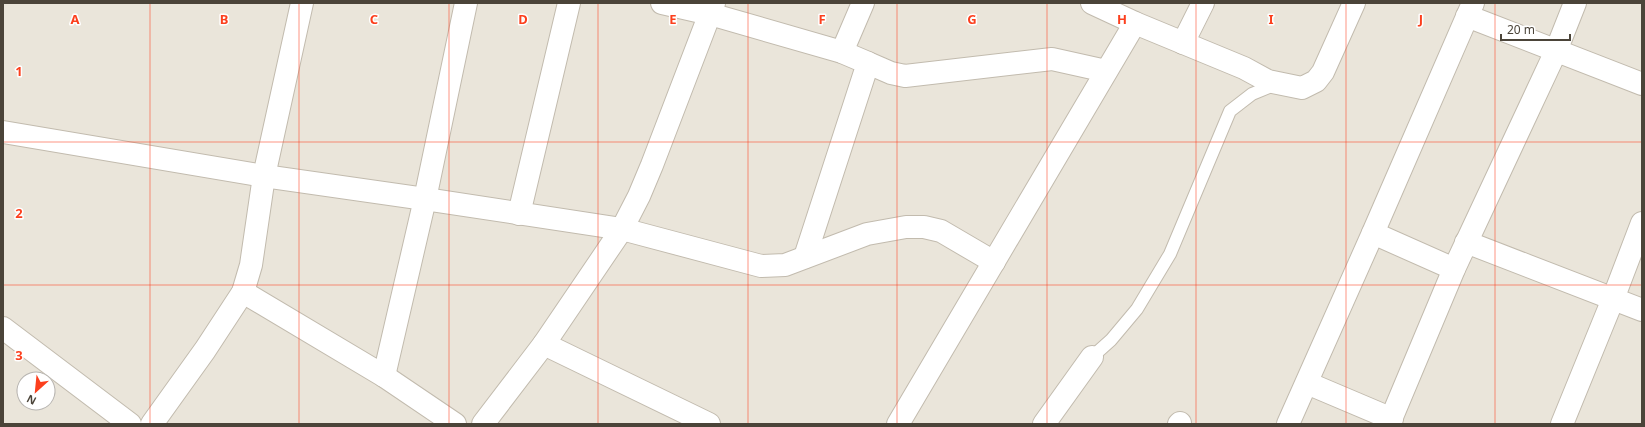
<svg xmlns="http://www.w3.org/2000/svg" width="1645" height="427" viewBox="0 0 1645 427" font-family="'Noto Sans',sans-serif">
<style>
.residential{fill:#eae5da;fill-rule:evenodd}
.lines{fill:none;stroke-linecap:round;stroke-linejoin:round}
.lane-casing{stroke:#c2bbae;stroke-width:14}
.street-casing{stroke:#c2bbae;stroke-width:24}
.lane{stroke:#fff;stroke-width:12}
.street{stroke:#fff;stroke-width:22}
.grid{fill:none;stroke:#fc3f1d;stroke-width:1;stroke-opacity:0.55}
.grid-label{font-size:13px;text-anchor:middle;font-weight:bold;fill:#fc3f1d;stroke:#fff;stroke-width:3;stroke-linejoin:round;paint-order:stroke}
</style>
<rect width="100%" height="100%" fill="#f6f3ec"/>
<path class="residential" d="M 3,3 L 1642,3 L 1642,424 L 3,424 ZM 24,379 L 48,379 L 48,403 L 24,403 Z"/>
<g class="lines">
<g class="lane-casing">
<polyline id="lane" points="1092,357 1111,340 1137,309 1170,254 1230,111 1252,94 1276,84"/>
</g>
<g class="street-casing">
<g id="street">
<polyline points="662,3 710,14 842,52 868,63 805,257"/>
<polyline points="1092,3 1135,23 1244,68 1268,81 1302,88 1316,81 1323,72 1354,3"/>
<polyline points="1467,16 1642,84"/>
<polyline points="1183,43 1203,3"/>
<polyline points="842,52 863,3"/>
<polyline points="868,63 891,73 905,76 1052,59 1106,71"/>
<polyline points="3,132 264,176 425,199 622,229 761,266 785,265 867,234 906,227 924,227 941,231 994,262"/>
<polyline points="519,214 569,3"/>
<polyline points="1373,233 1454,269"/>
<polyline points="1466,242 1642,310"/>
<polyline points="243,292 384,376 455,424"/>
<polyline points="3,328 130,424"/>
<polyline points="544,344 709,424"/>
<polyline points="384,376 425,199 466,3"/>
<polyline points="1307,383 1392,419"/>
<polyline points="152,424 205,350 243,292 251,265 264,176 302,3"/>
<polyline points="483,424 544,344 622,229 639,196 652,165 714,3"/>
<polyline points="898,424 1135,23"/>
<polyline points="1044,424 1092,357"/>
<polyline points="1179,424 1180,423"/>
<polyline points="1288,424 1373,233 1473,3"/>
<polyline points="1389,424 1454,269 1556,51 1575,3"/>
<polyline points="1562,424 1613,299 1642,223"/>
</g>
</g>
<use href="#lane" class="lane"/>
<use href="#street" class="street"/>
</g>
<path class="grid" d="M 150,3 L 150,424M 299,3 L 299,424M 449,3 L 449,424M 598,3 L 598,424M 748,3 L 748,424M 897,3 L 897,424M 1047,3 L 1047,424M 1196,3 L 1196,424M 1346,3 L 1346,424M 1495,3 L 1495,424M 3,142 L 1642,142M 3,285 L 1642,285"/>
<g class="grid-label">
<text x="75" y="24">A</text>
<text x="224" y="24">B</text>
<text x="374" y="24">C</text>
<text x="523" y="24">D</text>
<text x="673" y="24">E</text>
<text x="822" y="24">F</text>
<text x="972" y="24">G</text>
<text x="1122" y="24">H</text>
<text x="1271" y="24">I</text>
<text x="1421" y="24">J</text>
<text x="19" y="76">1</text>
<text x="19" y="218">2</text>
<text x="19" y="360">3</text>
</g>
<rect width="1645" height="427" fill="none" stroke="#4b4439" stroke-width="8"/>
<g transform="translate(36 391) rotate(207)"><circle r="19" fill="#ffffff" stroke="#b7b4b0"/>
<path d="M0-3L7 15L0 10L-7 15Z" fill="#fc3f1d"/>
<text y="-6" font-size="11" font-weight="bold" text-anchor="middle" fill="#4b4439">N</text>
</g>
<path d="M1501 34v6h69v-6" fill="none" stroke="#4b4439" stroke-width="2"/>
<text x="1507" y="34" font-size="12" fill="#4b4439" stroke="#ffffff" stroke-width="3" paint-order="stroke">20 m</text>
</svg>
